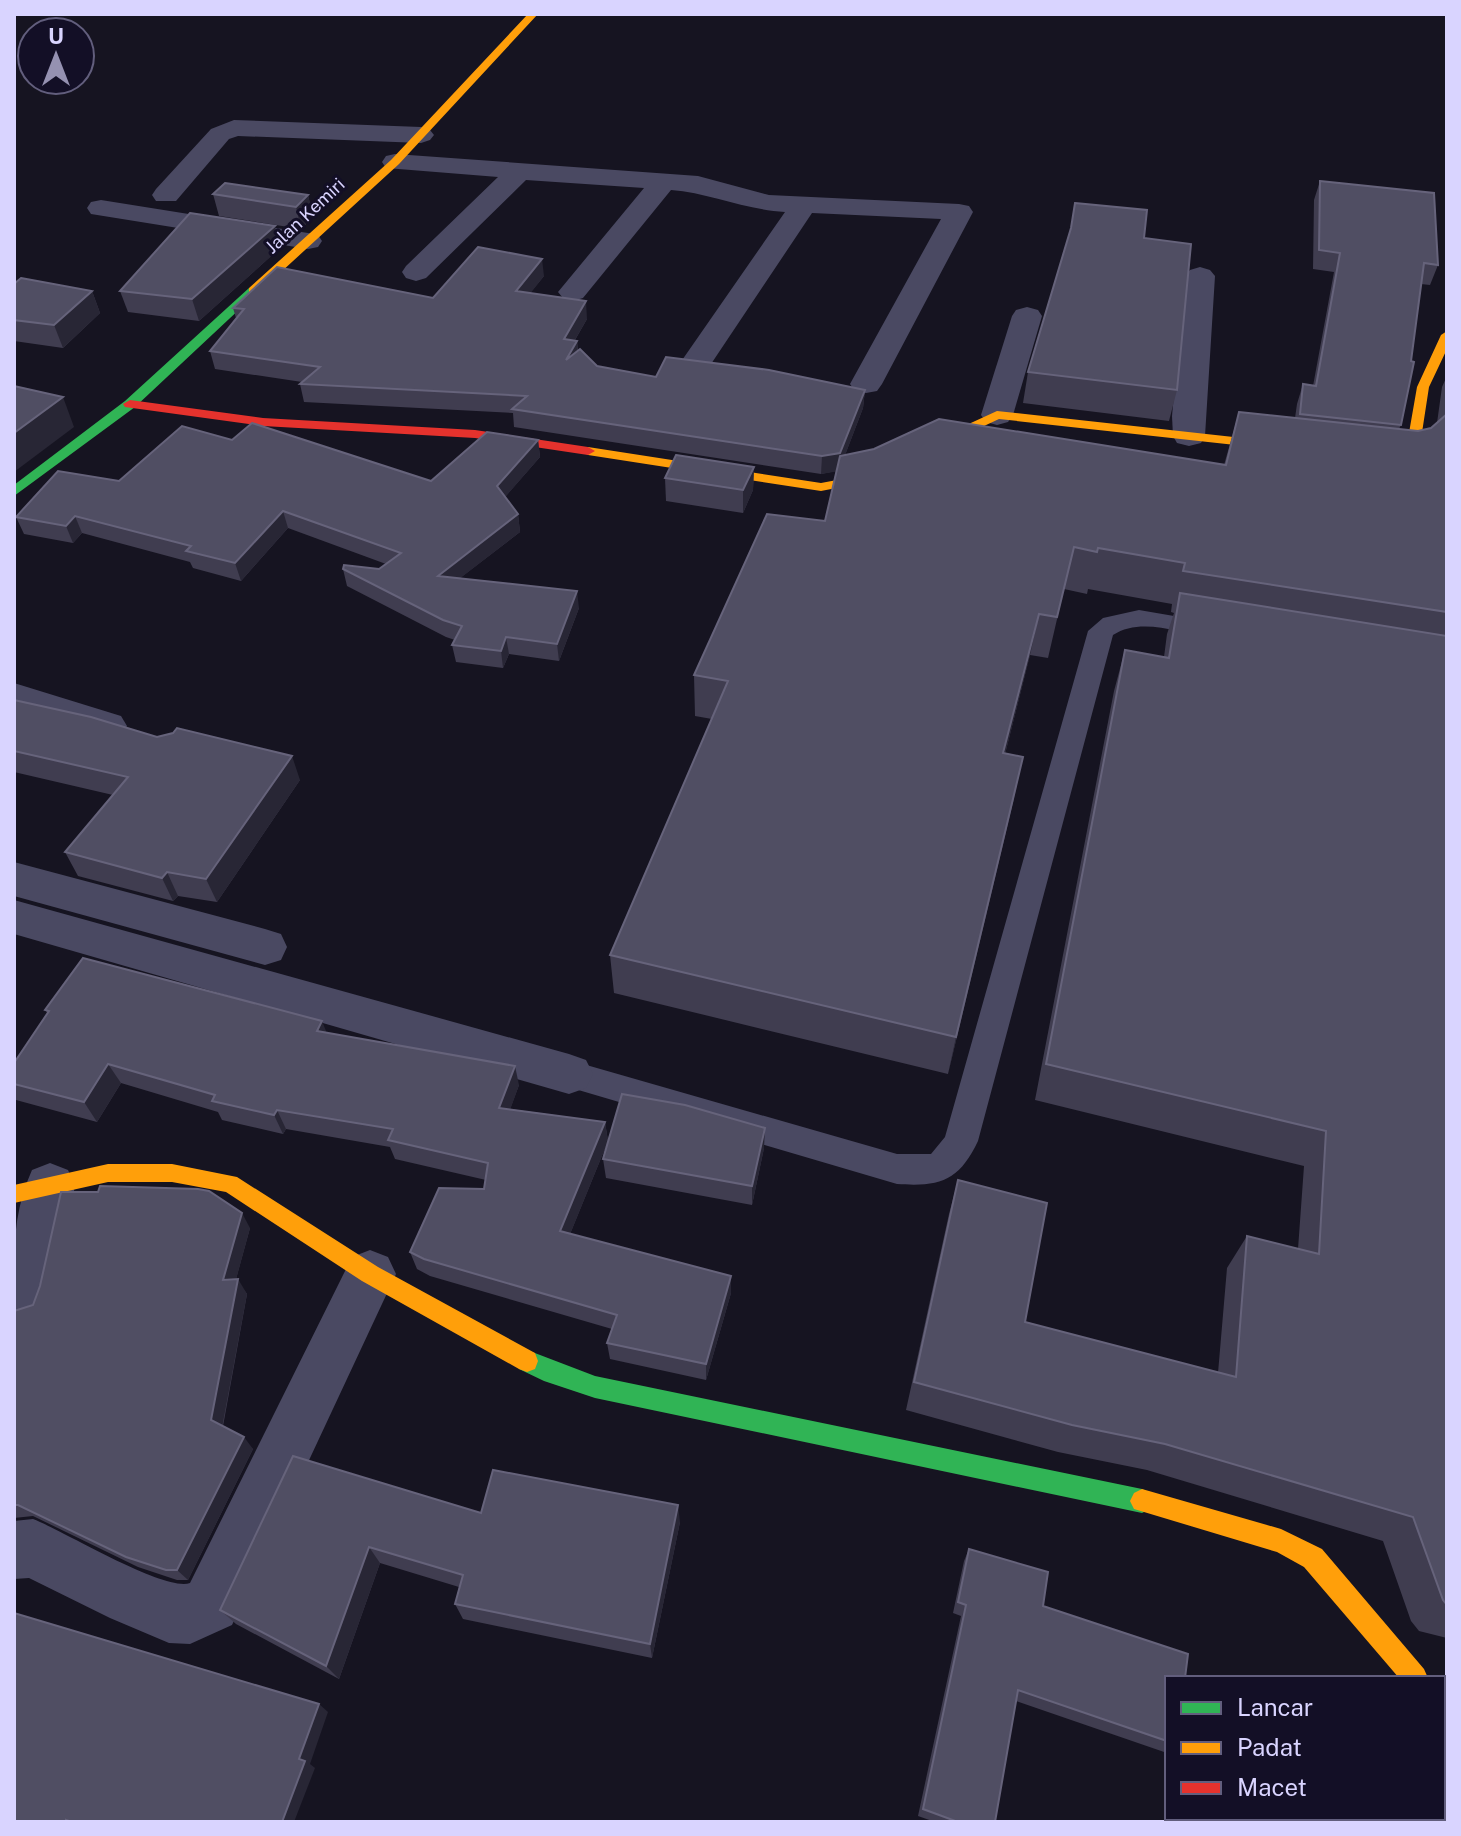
<svg xmlns="http://www.w3.org/2000/svg" width="1461" height="1836" viewBox="0 0 1461 1836" font-family="'Public Sans',sans-serif">
<style>
.lines{fill:none;stroke-linecap:round;stroke-linejoin:round}
.lane{fill:#4a4962;fill-rule:evenodd}
.street{fill:#4a4962;fill-rule:evenodd}
.fast{fill:#30b455;fill-rule:evenodd}
.slow{fill:#ff9f0a;fill-rule:evenodd}
.jam{fill:#e5322d;fill-rule:evenodd}
.wall{fill:#403d50}
.shaded-wall{fill:#282635}
.building{fill:#504e63;stroke:#66637b;stroke-width:2}
.labels{text-anchor:middle;stroke-width:6;stroke-linejoin:round;paint-order:stroke}
.far-street-label{font-size:18px;fill:#d9d4ff;stroke:#130f26}
</style>
<rect width="100%" height="100%" fill="#161421"/>
<g class="lines">
<path class="lane" d="M 1139,610 L 1209,622 L 1218,624 L 1222,630 L 1218,636 L 1209,638 C 1179,632 1140,617 1113,635 L 978,1141 C 959,1181 940,1187 897,1184 L 558,1084 L 553,1074 L 558,1064 L 569,1060 L 897,1154 L 931,1154 L 945,1137 L 1088,631 L 1103,618 Z"/>
<g class="street">
<polygon points="234,120 421,127 430,130 434,135 430,140 421,143 238,136 229,139 176,201 156,201 152,195 156,189 211,129"/>
<path d="M 395,154 L 698,176 L 769,195 L 959,204 L 969,206 L 973,212 L 882,384 L 877,391 L 866,393 L 855,391 L 850,384 L 941,219 L 812,213 L 705,373 L 694,375 L 683,373 L 678,366 L 785,212 C 746,210 710,193 671,190 L 583,298 L 573,301 L 563,298 L 558,292 L 644,188 L 526,180 L 426,278 L 416,281 L 406,278 L 402,272 L 406,266 L 498,177 L 386,168 L 382,162 L 386,156 Z"/>
<polygon points="101,200 308,233 318,235 322,241 318,247 308,249 91,214 87,208 91,202"/>
<polygon points="1200,267 1210,270 1215,276 1205,436 1201,443 1189,446 1177,443 1173,436 1172,416 1185,276 1190,270"/>
<polygon points="1027,307 1038,310 1042,316 1013,415 1008,422 997,425 986,422 981,415 1012,316 1016,310"/>
<polygon points="14,683 121,716 127,726 121,736 107,740 14,711"/>
<polygon points="14,862 265,929 281,934 287,947 281,960 265,965 14,896"/>
<polygon points="14,900 569,1054 586,1060 593,1074 586,1088 569,1094 14,934"/>
<path d="M 50,1163 L 68,1170 L 75,1186 L 50,1300 L 43,1318 L 14,1326 C 14,1273 9,1220 32,1170 Z"/>
<path d="M 370,1250 L 388,1257 L 396,1274 L 232,1625 L 190,1644 L 169,1643 L 110,1618 L 29,1578 L 14,1579 L 14,1521 L 33,1519 C 64,1531 164,1592 190,1583 L 352,1257 Z"/>
<polygon points="1443,1680 1447,1681 1447,1747 1443,1746"/>
</g>
<g class="fast">
<polygon points="249,288 259,291 135,407 14,496 14,485 125,401"/>
<polygon points="527,1350 595,1376 1142,1489 1150,1493 1154,1501 1150,1509 1142,1513 595,1398 544,1381 519,1369 516,1361 519,1353"/>
</g>
<g class="slow">
<polygon points="528,14 538,14 399,164 257,294 249,294 249,288 391,160"/>
<polygon points="1447,331 1447,349 1429,387 1419,452 1401,463 1372,460 1372,454 1398,455 1406,450 1417,387 1441,335"/>
<polygon points="997,411 1289,443 1296,447 1289,451 999,419 862,483 821,491 588,455 581,451 588,447 821,483 853,477"/>
<polygon points="108,1164 172,1164 237,1177 378,1267 535,1353 538,1361 535,1369 527,1372 519,1369 362,1281 226,1192 172,1182 108,1182 14,1203 14,1185"/>
<polygon points="1142,1489 1281,1529 1322,1549 1424,1669 1428,1678 1399,1678 1304,1567 1277,1552 1134,1509 1130,1501 1134,1493"/>
</g>
<polygon class="jam" points="130,400 263,418 475,430 588,447 595,451 588,455 475,438 263,426 125,407 123,404"/>
</g>
<g class="wall">
<polygon points="1320,181 1438,265 1430,285 1421,284 1401,425 1399,429 1418,431 1431,428 1437,423 1442,387 1447,376 1447,1638 1419,1631 1411,1621 1383,1541 1147,1470 1058,1452 906,1410 949,1214 958,1180 1025,1322 1218,1373 1227,1268 1247,1236 1298,1249 1304,1166 1035,1100 1114,691 1125,650 1164,657 1167,634 1174,613 1171,612 1172,604 1088,589 1087,594 1064,589 1048,658 1030,655 1005,754 1014,798 948,1074 614,993 610,955 712,719 695,716 694,675 825,521 836,471 821,474 514,427 513,413 304,402 300,384 302,382 215,369 210,351 236,318 233,308 433,298 544,276 530,293 587,319 575,340 577,341 578,351 597,366 656,377 865,390 863,408 845,455 1224,465 1239,412 1295,418 1297,404 1303,384 1313,386 1334,272 1313,269 1314,200"/>
<polygon points="213,194 308,195 313,217 301,229 219,216"/>
<polygon points="1144,238 1177,390 1169,421 1023,403 1028,372"/>
<polygon points="280,248 199,321 128,312 120,291"/>
<polygon points="14,284 92,291 100,313 63,348 14,341"/>
<polygon points="232,440 431,481 538,440 540,457 505,497 518,514 520,532 460,578 579,608 559,661 509,654 503,668 456,662 452,645 455,640 446,637 347,586 343,569 379,569 386,564 288,528 241,581 193,568 190,562 82,533 73,543 24,534 16,517 119,481"/>
<polygon points="754,467 753,490 743,513 666,501 665,478"/>
<polygon points="14,700 300,780 217,902 178,896 173,901 78,876 65,852 113,795 14,772"/>
<polygon points="45,1010 326,1033 519,1085 510,1109 605,1122 608,1141 570,1234 731,1293 706,1380 610,1359 607,1343 612,1329 430,1276 417,1269 410,1252 484,1189 486,1180 395,1159 390,1147 286,1129 283,1134 222,1120 218,1112 121,1083 97,1122 16,1100 14,1097 14,1063 48,1014"/>
<polygon points="764,1148 752,1205 606,1178 603,1159"/>
<polygon points="250,1228 236,1279 247,1294 223,1426 253,1449 188,1580 177,1580 138,1567 33,1516 14,1518 14,1311"/>
<polygon points="293,1456 481,1513 680,1522 652,1658 463,1619 455,1604 459,1587 380,1563 339,1679 236,1624 220,1610"/>
<polygon points="969,1549 1043,1606 1167,1678 1167,1753 1016,1701 995,1822 935,1822 918,1816 961,1616 953,1613 964,1561"/>
</g>
<g class="shaded-wall">
<polygon points="308,195 313,217 301,229 296,207"/>
<polygon points="275,226 280,248 199,321 192,299"/>
<polygon points="542,259 544,276 518,309 516,291"/>
<polygon points="92,291 100,313 63,348 54,325"/>
<polygon points="586,301 587,319 565,357 564,339"/>
<polygon points="577,341 578,358 566,360"/>
<polygon points="865,390 863,408 839,471 821,474 822,456"/>
<polygon points="63,397 74,427 14,472 14,433"/>
<polygon points="538,440 540,457 499,504 497,486"/>
<polygon points="754,467 753,490 743,513 743,490"/>
<polygon points="283,511 288,528 241,581 235,563"/>
<polygon points="518,514 520,532 441,593 438,576"/>
<polygon points="75,516 82,533 73,543 66,526"/>
<polygon points="577,591 579,608 559,661 557,644"/>
<polygon points="1039,614 1030,655 995,794 1003,753"/>
<polygon points="506,637 509,654 503,668 501,651"/>
<polygon points="292,756 300,780 217,902 206,879"/>
<polygon points="1023,757 1014,798 948,1074 956,1037"/>
<polygon points="167,872 178,896 173,901 162,878"/>
<polygon points="322,1021 330,1041 317,1031"/>
<polygon points="108,1064 121,1083 97,1122 84,1102"/>
<polygon points="515,1066 519,1085 504,1127 499,1108"/>
<polygon points="277,1110 286,1129 283,1134 274,1115"/>
<polygon points="605,1122 608,1141 564,1249 560,1231"/>
<polygon points="765,1128 764,1148 752,1205 752,1186"/>
<polygon points="242,1213 250,1228 232,1294 223,1280"/>
<polygon points="731,1276 731,1293 706,1380 706,1364"/>
<polygon points="238,1279 247,1294 221,1433 211,1420"/>
<polygon points="244,1437 253,1449 188,1580 177,1570"/>
<polygon points="678,1505 680,1522 652,1658 650,1644"/>
<polygon points="369,1547 380,1563 339,1679 326,1666"/>
<polygon points="319,1704 328,1712 310,1764 315,1768 294,1822 282,1822 299,1759"/>
</g>
<g class="building">
<polygon points="1320,181 1434,193 1438,265 1424,263 1411,361 1414,362 1401,425 1300,414 1303,384 1316,386 1340,253 1319,250"/>
<polygon points="225,183 308,195 296,207 213,194"/>
<polygon points="1075,203 1147,210 1144,238 1191,244 1177,390 1028,372 1071,228"/>
<polygon points="190,213 275,226 192,299 120,291"/>
<polygon points="478,247 542,259 516,291 586,301 564,339 577,341 566,360 580,349 597,366 656,377 666,357 769,370 865,390 840,453 822,456 512,409 527,396 300,384 320,367 210,351 244,309 233,308 277,267 433,298"/>
<polygon points="21,278 92,291 54,325 14,320 14,284"/>
<polygon points="14,386 63,397 14,433"/>
<polygon points="1239,412 1418,431 1431,428 1447,414 1447,612 1183,571 1185,563 1098,548 1097,552 1074,547 1057,617 1039,614 1003,753 1023,757 956,1037 610,955 728,681 694,675 767,514 825,521 840,456 874,449 939,419 1226,465"/>
<polygon points="252,423 431,481 487,432 538,440 497,486 518,514 438,576 577,591 557,644 506,637 501,651 452,645 462,626 443,620 343,569 344,565 379,569 401,553 283,511 235,563 186,551 191,546 75,516 66,526 16,517 58,471 119,481 182,426 232,440"/>
<polygon points="676,455 754,467 743,490 665,478"/>
<polygon points="1180,593 1447,636 1447,1605 1443,1600 1413,1517 1165,1444 1072,1425 914,1382 958,1180 1047,1203 1025,1322 1236,1377 1247,1236 1319,1254 1326,1131 1046,1064 1125,650 1169,658"/>
<polygon points="14,700 91,717 157,737 173,733 177,728 292,756 206,879 167,872 162,878 65,852 128,777 14,751"/>
<polygon points="83,958 322,1021 317,1031 515,1066 499,1108 605,1122 560,1231 731,1276 706,1364 607,1343 617,1315 424,1259 410,1252 439,1188 484,1189 488,1163 388,1140 393,1129 277,1110 274,1115 212,1101 215,1095 108,1064 84,1102 14,1084 14,1063 49,1011 45,1010"/>
<polygon points="622,1094 685,1105 765,1128 752,1186 603,1159"/>
<polygon points="100,1186 198,1189 209,1191 242,1213 223,1280 238,1279 211,1420 244,1437 177,1570 166,1570 126,1557 18,1505 14,1505 14,1311 33,1305 40,1286 61,1192 98,1192"/>
<polygon points="293,1456 481,1513 493,1470 678,1505 650,1644 455,1604 463,1575 369,1547 326,1666 220,1610"/>
<polygon points="969,1549 1048,1572 1043,1606 1188,1654 1185,1678 1167,1678 1167,1741 1018,1690 995,1822 958,1822 923,1809 966,1605 958,1602"/>
<polygon points="14,1613 319,1704 299,1759 305,1761 282,1822 72,1822 66,1820 66,1822 14,1822"/>
</g>
<g class="labels">
<g class="far-street-label">
<text transform="translate(305 216) rotate(-43)" y="6">Jalan Kemiri</text>
</g>
</g>
<rect width="1461" height="1836" fill="none" stroke="#d9d4ff" stroke-width="32"/>
<rect x="1165" y="1676" width="280" height="144" fill="#130f26" stroke="#625e7d" stroke-width="2"/>
<rect x="1181" y="1702" width="40" height="12" fill="#30b455" stroke="#625e7d" stroke-width="2"/>
<text x="1237" y="1716" font-size="24" fill="#d9d4ff">Lancar</text>
<rect x="1181" y="1742" width="40" height="12" fill="#ff9f0a" stroke="#625e7d" stroke-width="2"/>
<text x="1237" y="1756" font-size="24" fill="#d9d4ff">Padat</text>
<rect x="1181" y="1782" width="40" height="12" fill="#e5322d" stroke="#625e7d" stroke-width="2"/>
<text x="1237" y="1796" font-size="24" fill="#d9d4ff">Macet</text>
<g transform="translate(56 56)"><circle r="38" fill="#130f26" stroke="#625e7d" stroke-width="2"/>
<path d="M0-6L14 30L0 20L-14 30Z" fill="#9591b1"/>
<text y="-12" font-size="22" font-weight="bold" text-anchor="middle" fill="#d9d4ff">U</text>
</g>
</svg>
